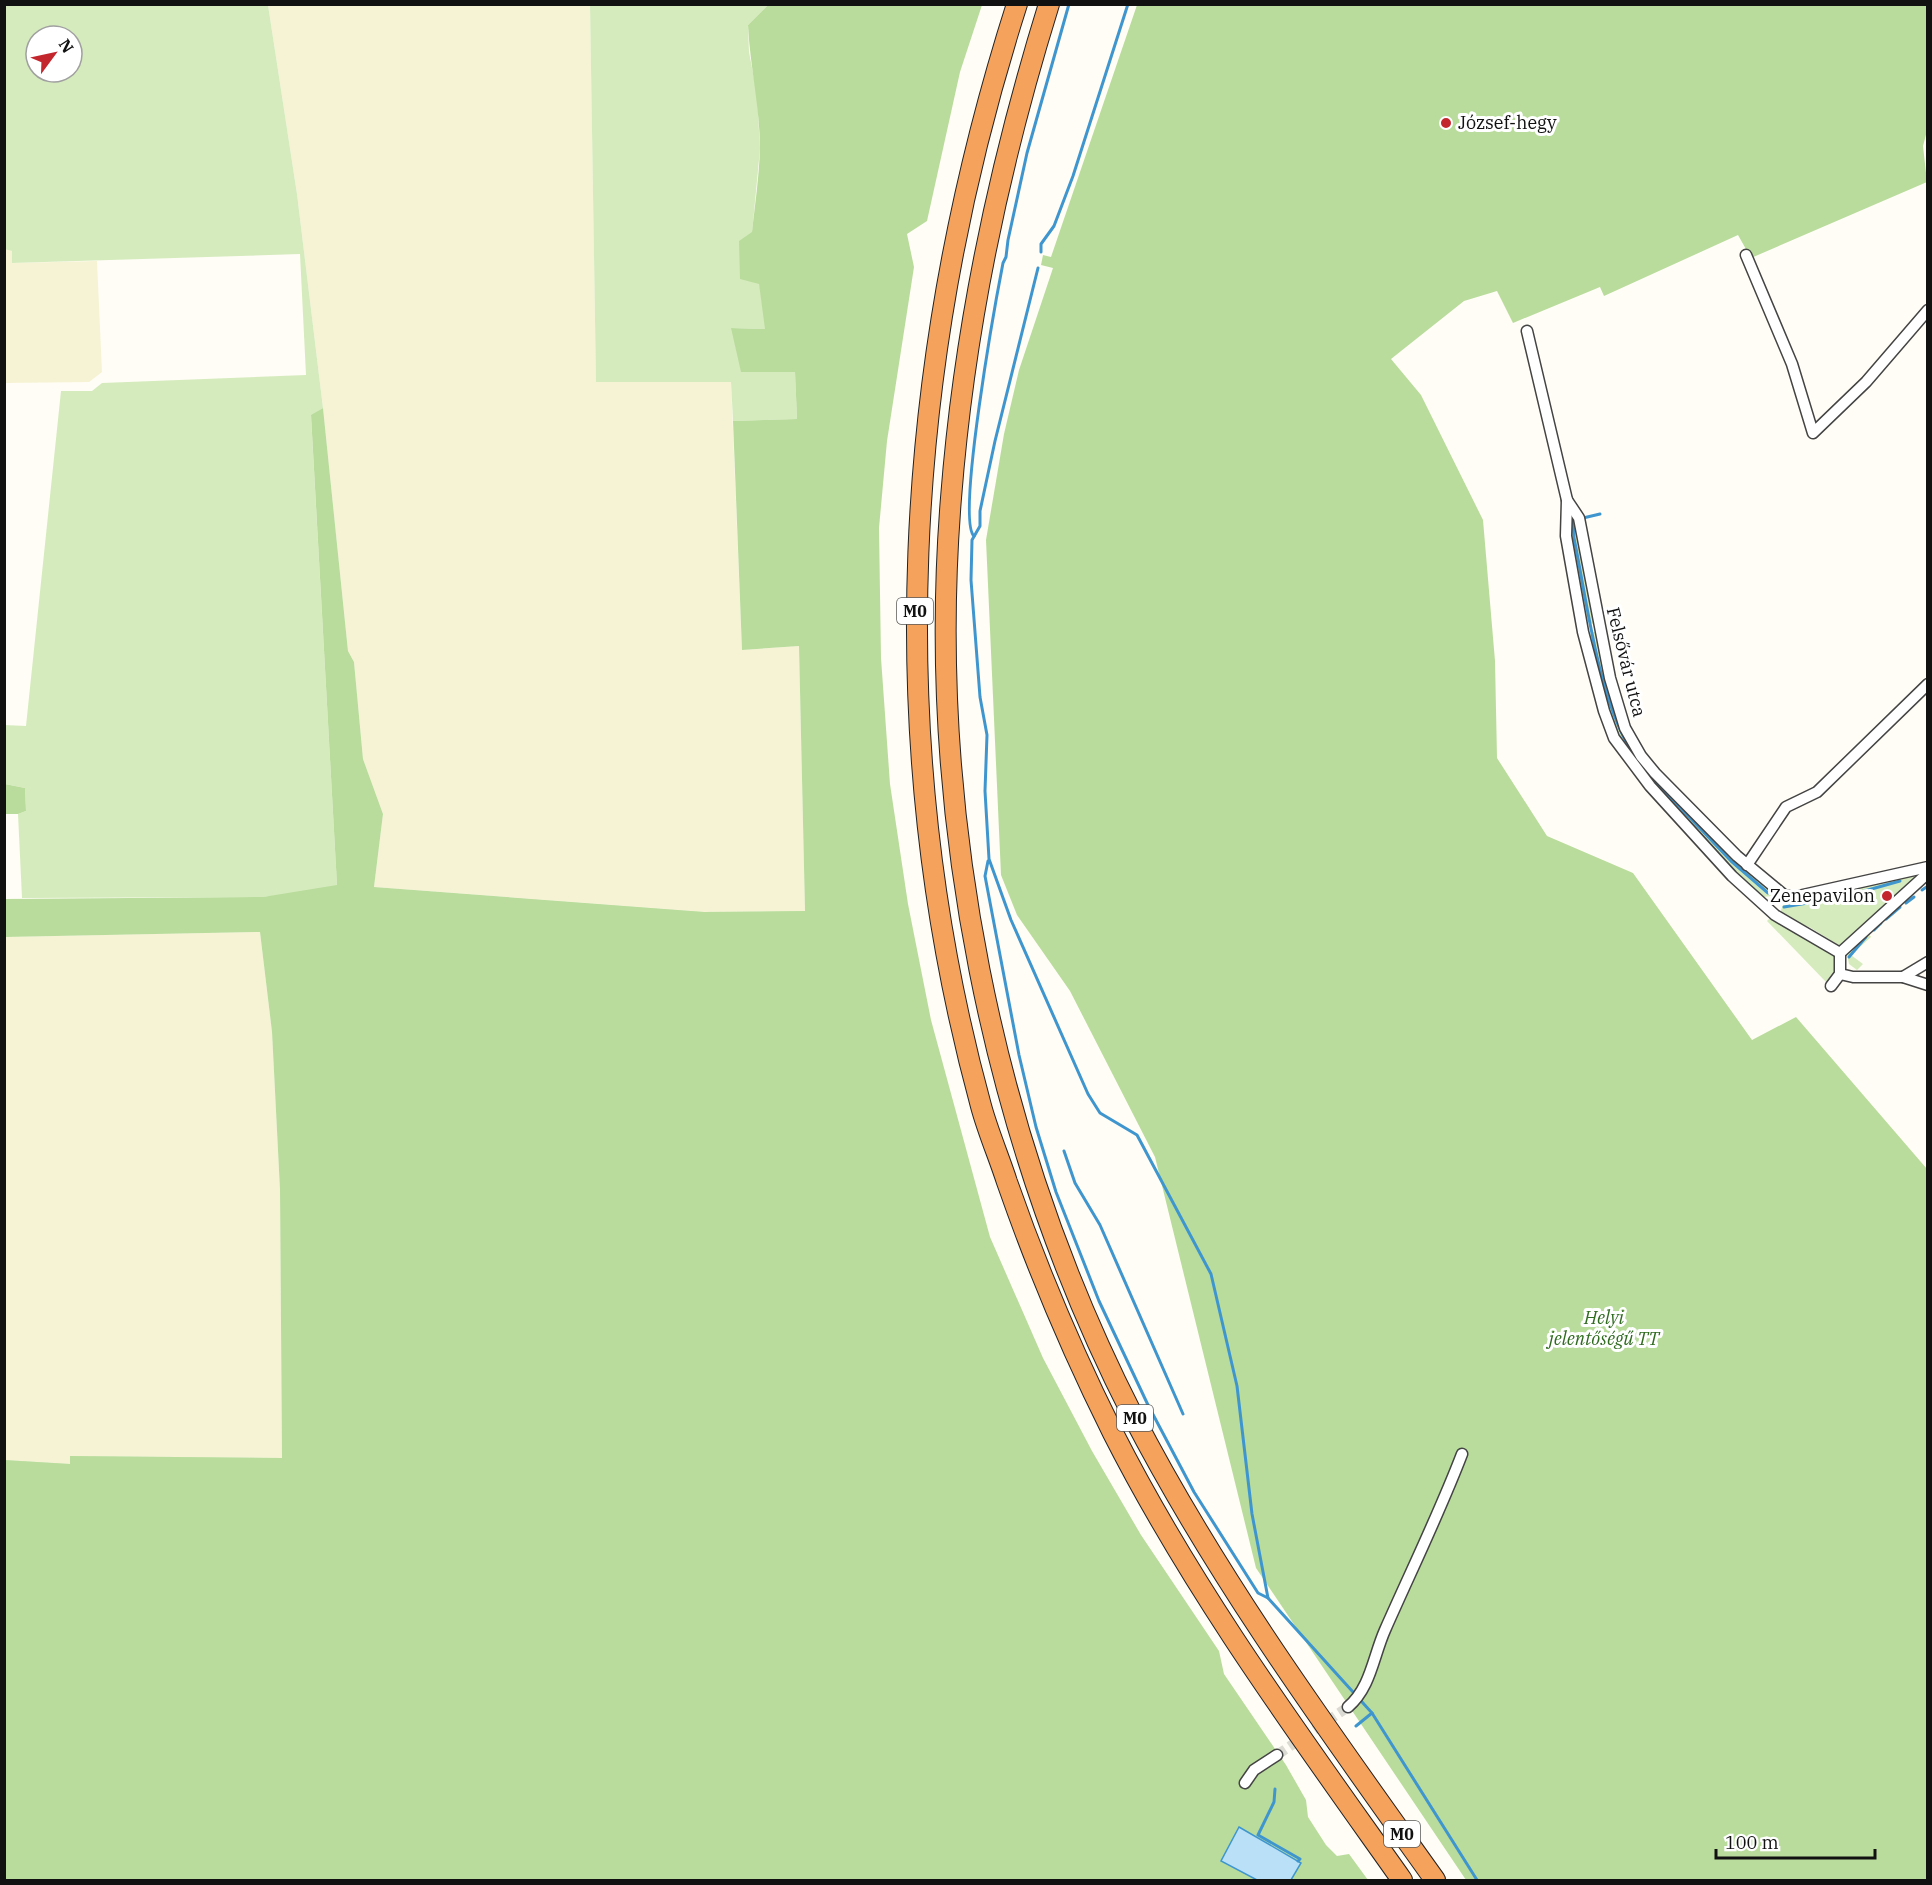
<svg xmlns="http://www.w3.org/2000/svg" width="1932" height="1885" viewBox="0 0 1932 1885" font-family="'IBM Plex Serif',serif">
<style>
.farmland{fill:#f6f3d4}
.green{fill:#d5ebbd;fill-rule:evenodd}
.forest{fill:#b9dc9c}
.water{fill:#b9e0f7;stroke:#3f96cf;stroke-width:1.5}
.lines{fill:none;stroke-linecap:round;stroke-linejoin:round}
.stream{stroke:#3f96cf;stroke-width:3}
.street-tunnel{stroke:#dbdad3;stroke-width:10;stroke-dasharray:10 5;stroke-linecap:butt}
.street-casing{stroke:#444;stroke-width:13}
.highway-casing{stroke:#222;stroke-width:22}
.street{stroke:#fff;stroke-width:10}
.highway{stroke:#f5a25d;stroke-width:20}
.poi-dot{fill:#c4262e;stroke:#fff;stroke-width:2}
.labels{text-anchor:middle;stroke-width:6;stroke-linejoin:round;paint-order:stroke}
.shield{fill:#fff;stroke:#585858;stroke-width:1.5}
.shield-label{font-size:16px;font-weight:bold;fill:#111}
.poi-label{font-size:18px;fill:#111;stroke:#fff;text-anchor:start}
.street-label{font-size:18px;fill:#111;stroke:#fff}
.park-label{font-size:18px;font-style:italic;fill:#2f6b1f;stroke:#fff}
</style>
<rect width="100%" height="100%" fill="#fffdf5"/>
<g class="farmland">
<polygon points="268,5 590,5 596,382 731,382 742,650 799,646 805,911 704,912 374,887 383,814 363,759 354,662 348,651 323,408 297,194"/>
<polygon points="5,249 13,251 13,263 97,261 102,372 89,382 5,383"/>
<polygon points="260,932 272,1032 280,1190 282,1458 71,1456 70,1464 5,1460 4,937"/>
</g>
<g class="green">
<path d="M 5,5 L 268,5 L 297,194 L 323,408 L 311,416 L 337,885 L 704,912 L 805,911 L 5,1880 L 5,1460 L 70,1464 L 70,1456 L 282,1458 L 290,894 L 263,897 L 22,898 L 18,814 L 26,811 L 25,788 L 5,784 L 4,725 L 26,726 L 61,391 L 92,391 L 102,383 L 306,375 L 300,254 L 12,263 L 12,251 L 4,249 ZM 36,36 L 72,36 L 72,72 L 36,72 Z"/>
<polygon points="590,5 768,5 748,25 749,52 757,94 760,149 752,233 766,329 732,328 795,372 797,419 733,421 731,382 596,382"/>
<polygon points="1574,516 1595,622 1593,624 1585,620 1570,525 1570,519"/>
<polygon points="1592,632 1597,632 1627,738 1774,890 1773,896 1762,897 1736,874 1627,753 1612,724 1589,637"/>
<polygon points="1923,871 1852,940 1840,946 1811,928 1782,915 1781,910 1783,905"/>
<polygon points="1771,917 1834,955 1837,967 1826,982 1767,921"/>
<polygon points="1868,933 1871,937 1851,955 1863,964 1857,970 1849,964 1847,954"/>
</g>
<g class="forest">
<path d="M 768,5 L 982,5 L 960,72 L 927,221 L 907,234 L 914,267 L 887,441 L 879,528 L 881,658 L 890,784 L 908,904 L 931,1020 L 990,1237 L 1043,1358 L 1092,1451 L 1141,1535 L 1219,1651 L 1224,1674 L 1286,1765 L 1306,1800 L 1308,1817 L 1326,1845 L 1337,1856 L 1349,1854 L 1368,1880 L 5,1880 L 4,1460 L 70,1464 L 70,1456 L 282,1458 L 280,1190 L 272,1032 L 260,932 L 5,937 L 4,899 L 263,897 L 337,885 L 311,415 L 323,408 L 348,651 L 354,662 L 363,759 L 383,814 L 374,887 L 704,912 L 805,911 L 799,646 L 742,650 L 733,421 L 797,419 L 795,372 L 741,372 L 731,328 L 765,329 L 759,284 L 740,279 L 739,241 L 752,232 C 755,205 759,177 760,149 C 760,107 750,67 748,25 Z"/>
<polygon points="1137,5 1927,5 1928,127 1923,146 1927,182 1751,258 1738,235 1604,296 1600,287 1513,323 1497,291 1464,301 1391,359 1421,395 1483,520 1495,661 1497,758 1547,836 1633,873 1752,1040 1796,1017 1927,1169 1927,1880 1466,1880 1256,1568 1155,1157 1070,991 1017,915 1001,875 986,540 1004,434 1019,370 1053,268 1041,265 1043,255 1051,257"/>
<polygon points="5,784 25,788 26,811 18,814 5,814"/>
</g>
<polygon class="water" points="1239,1827 1301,1863 1291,1880 1257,1880 1221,1861"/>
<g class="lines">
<g class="stream">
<polyline points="1041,252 1041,244 1054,226 1073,176 1128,4"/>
<polyline points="1038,268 995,441 980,511 980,526 972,540 971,580 980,697 987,735 985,791 989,859 1011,920 1088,1094 1100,1113 1137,1135 1211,1274 1237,1386 1252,1514 1268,1598"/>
<polyline points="1583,518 1600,514"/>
<path d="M 1575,519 L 1573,522 L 1574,538 C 1588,606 1598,702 1636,759"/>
<path d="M 974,536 C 956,519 996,299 1003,263 L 1006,257 L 1008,240 L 1027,153 L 1069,4"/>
<polyline points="1642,767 1731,861 1768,893"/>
<polyline points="988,861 985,876 1019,1055 1036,1127 1056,1192 1099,1301 1148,1405 1194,1492 1258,1593 1268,1598 1372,1713 1356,1726"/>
<polyline points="1922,890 1928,886"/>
<polyline points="1906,903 1914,897"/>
<polyline points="1784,907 1843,897 1900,881"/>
<polyline points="1886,919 1900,907"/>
<polyline points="1874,930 1881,923"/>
<polyline points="1849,957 1866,937"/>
<polyline points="1064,1151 1075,1183 1100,1225 1183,1414"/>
<polyline points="1372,1713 1477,1880"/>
<polyline points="1275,1789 1274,1802 1258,1835 1300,1859 1298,1861"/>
</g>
<polyline class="street-tunnel" points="1277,1755 1348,1707"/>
<g class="street-casing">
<g id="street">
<polyline points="1746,255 1792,364 1813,433 1866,382 1928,310"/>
<polyline points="1527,331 1567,500 1566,536 1583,632 1604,711 1614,738 1650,786 1732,876 1775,915 1840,953"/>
<polyline points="1567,500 1579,518 1610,678 1625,728 1641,756 1655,773 1737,856 1784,895 1794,897 1928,867"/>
<polyline points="1747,865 1786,807 1817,792 1928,684"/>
<polyline points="1840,953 1928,873"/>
<polyline points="1840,974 1853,977 1903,977 1928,985"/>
<polyline points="1903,977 1928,962"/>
<polyline points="1831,986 1840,974 1840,953"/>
<path d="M 1348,1707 C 1371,1687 1373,1657 1385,1630 C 1411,1571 1439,1514 1462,1454"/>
<polyline points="1245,1783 1254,1770 1277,1755"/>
</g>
</g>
<g class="highway-casing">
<g id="highway">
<path d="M 1017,4 C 902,364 881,740 981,1106 C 988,1132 999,1157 1007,1182 C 1037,1268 1072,1351 1113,1433 C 1193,1591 1300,1736 1402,1880"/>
<path d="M 1049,4 C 999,165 964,330 951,498 C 926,808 991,1139 1133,1416 C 1218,1580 1328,1730 1435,1880"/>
</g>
</g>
<use href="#street" class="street"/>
<use href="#highway" class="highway"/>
</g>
<g class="poi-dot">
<circle cx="1446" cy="123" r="6"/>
<circle cx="1887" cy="896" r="6"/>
</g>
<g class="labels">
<g class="shield">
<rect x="897" y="598" width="36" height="26" rx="4.5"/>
<rect x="1117" y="1405" width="36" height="26" rx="4.5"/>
<rect x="1384" y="1821" width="36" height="26" rx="4.5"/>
</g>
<g class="shield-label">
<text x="915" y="617">M0</text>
<text x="1135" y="1424">M0</text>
<text x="1402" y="1840">M0</text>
</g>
<g class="poi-label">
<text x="1458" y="129">József-hegy</text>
<text x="1875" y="902" text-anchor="end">Zenepavilon</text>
</g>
<g class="street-label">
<text transform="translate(1626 662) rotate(76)" y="6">Felsővár utca</text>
</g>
<g class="park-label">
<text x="1604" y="1324">Helyi<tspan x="1604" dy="21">jelentőségű TT</tspan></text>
</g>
</g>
<rect width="1932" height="1885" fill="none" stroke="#111111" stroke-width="12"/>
<g transform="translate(54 54) rotate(57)"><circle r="28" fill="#ffffff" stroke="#a0a0a0" stroke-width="1.5"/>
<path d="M0-4.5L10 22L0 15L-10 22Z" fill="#c4262e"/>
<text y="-9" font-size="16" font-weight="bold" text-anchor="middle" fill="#111111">N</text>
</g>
<path d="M1716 1849v9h159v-9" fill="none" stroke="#111111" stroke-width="3"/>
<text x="1725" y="1849" font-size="18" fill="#111111" stroke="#ffffff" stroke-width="4.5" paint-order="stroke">100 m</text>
</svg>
